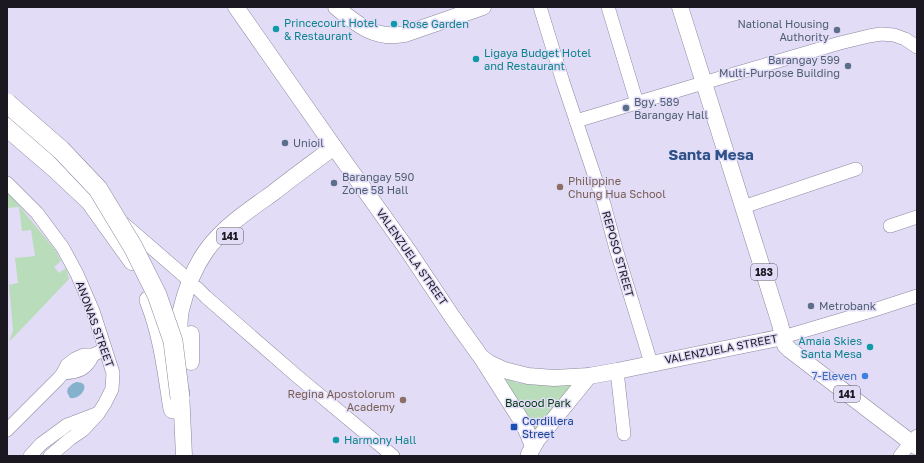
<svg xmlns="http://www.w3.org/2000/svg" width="924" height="463" viewBox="0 0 924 463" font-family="'Golos Text',sans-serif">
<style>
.green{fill:#b9dcba}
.water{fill:#86b1cd}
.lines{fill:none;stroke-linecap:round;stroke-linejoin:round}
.minor-casing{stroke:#8c879f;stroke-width:14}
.major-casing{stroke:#8c879f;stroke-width:17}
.highway-casing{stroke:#8c879f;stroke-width:20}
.minor{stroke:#fff;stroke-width:13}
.major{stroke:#fff;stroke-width:16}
.highway{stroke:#fff;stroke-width:19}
.highway-bridge-casing{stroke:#8c879f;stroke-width:20;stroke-linecap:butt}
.highway-bridge{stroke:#fff;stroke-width:19}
.culture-dot{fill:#0f9aa8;stroke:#e2dcf6;stroke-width:1.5}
.service-dot{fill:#5c6f8a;stroke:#e2dcf6;stroke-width:1.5}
.education-dot{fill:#8d6e63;stroke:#e2dcf6;stroke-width:1.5}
.shop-dot{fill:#3f7fe0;stroke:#e2dcf6;stroke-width:1.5}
.transit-dot{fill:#1a4fb4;stroke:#e2dcf6;stroke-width:1.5}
.labels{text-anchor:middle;stroke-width:3;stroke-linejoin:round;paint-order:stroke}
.shield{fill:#e2dcf6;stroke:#575362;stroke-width:1}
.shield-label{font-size:10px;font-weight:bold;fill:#1b1822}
.culture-label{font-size:11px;fill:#0d838f;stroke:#e2dcf6;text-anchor:start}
.service-label{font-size:11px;fill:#4e5e75;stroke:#e2dcf6;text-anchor:start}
.education-label{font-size:11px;fill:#785e54;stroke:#e2dcf6;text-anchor:start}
.street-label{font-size:11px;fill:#1b1822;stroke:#e2dcf6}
.shop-label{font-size:11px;fill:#366cbe;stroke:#e2dcf6;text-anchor:end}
.park-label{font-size:11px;fill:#013a0e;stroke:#e2dcf6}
.transit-label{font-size:11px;fill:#164399;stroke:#e2dcf6;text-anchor:start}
.district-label{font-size:15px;font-weight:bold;fill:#2d5188;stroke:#e2dcf6}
</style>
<rect width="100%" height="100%" fill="#e2dcf6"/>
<g class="green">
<polygon points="7,191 56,251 61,261 54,267 59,273 66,268 69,279 9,342 13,330 12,319 9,285 18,283 15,258 35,256 31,230 22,231 19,207 7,208"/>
<polygon points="497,373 517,383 530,384 575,383 537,437"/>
</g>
<path class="water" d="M 76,382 C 93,382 81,400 70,398 L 67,392 L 68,388 L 72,384 Z"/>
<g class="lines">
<g class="minor-casing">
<g id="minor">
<polyline points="540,7 563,82 604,204 616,249 651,363"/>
<polyline points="608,7 637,103"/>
<polyline points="576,121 703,83 840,43 869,36 881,34 894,35 905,39 917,47"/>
<polyline points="7,183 37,213 63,248 77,274 93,311 113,373 112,389 105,403 98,414 83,430 70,439 50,456"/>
<polyline points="743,207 856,169"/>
<polyline points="123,223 190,281"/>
<polyline points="890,226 917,217"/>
<polyline points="197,288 206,297 298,377 393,456"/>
<polyline points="783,337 871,311 917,296"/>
<polyline points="617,371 624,434"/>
<path d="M 63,373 C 78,372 86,370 93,355"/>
<polyline points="7,430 59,378 63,373 67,365 75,359 84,355 93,355 105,349"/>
<polyline points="30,456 41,444 67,425 96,414"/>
<polyline points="900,456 911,442 917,436"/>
</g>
</g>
<g class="major-casing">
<g id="major">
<polyline points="236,7 334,147 409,252 453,318 481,357 489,363 504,370 528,376 554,378 589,376 617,371 783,337"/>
<path d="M 336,7 C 357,25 376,40 405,34 L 483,7"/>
<polyline points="680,7 780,324 785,345 790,350 917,447"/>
<polyline points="191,334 191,362"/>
<path d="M 180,353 C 180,339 178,324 181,310 C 186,289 194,268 206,251 C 223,227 249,210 273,193 C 293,177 314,162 334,147"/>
<polyline points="483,360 523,423 528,434 533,446"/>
<polyline points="181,390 184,456"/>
<polyline points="529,454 537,440 589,376"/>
</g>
</g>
<g class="highway-casing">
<g id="highway">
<polyline points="7,127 57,170 90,201 133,261"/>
<path d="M 149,300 C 163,335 167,372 173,409"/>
</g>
</g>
<use href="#minor" class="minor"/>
<use href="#major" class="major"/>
<use href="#highway" class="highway"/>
<g class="highway-bridge-casing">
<polyline id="highway-bridge" points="7,103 61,150 98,189 133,247 157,295 173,341 180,398"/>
</g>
<use href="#highway-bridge" class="highway-bridge"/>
</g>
<g class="culture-dot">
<circle cx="394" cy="24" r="4"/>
<circle cx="276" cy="29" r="4"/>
<circle cx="476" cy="59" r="4"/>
<circle cx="870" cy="347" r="4"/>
<circle cx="336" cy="440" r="4"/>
</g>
<g class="service-dot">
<circle cx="837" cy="30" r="4"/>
<circle cx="848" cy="66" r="4"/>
<circle cx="626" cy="108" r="4"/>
<circle cx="285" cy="143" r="4"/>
<circle cx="334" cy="183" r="4"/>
<circle cx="811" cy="306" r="4"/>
</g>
<g class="education-dot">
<circle cx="560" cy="187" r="4"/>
<circle cx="403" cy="400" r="4"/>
</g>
<circle class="shop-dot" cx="865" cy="376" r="4"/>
<rect class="transit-dot" x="510" y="423" width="8" height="8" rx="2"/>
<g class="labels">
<g class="shield">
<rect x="217" y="228" width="26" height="16" rx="3"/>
<rect x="751" y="264" width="26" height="16" rx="3"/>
<rect x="834" y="386" width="26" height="16" rx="3"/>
</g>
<g class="shield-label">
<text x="230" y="240">141</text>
<text x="764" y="276">183</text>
<text x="847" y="398">141</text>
</g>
<g class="culture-label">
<text x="284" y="27">Princecourt Hotel<tspan x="284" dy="13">&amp; Restaurant</tspan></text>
<text x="402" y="28">Rose Garden</text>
<text x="484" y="57">Ligaya Budget Hotel<tspan x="484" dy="13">and Restaurant</tspan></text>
<text x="862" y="345" text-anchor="end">Amaia Skies<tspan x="862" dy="13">Santa Mesa</tspan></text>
<text x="344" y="444">Harmony Hall</text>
</g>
<g class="service-label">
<text x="829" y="28" text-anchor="end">National Housing<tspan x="829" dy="13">Authority</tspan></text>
<text x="840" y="64" text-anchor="end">Barangay 599<tspan x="840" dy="13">Multi-Purpose Building</tspan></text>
<text x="634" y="106">Bgy. 589<tspan x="634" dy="13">Barangay Hall</tspan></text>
<text x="293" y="147">Unioil</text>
<text x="342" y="181">Barangay 590<tspan x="342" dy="13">Zone 58 Hall</tspan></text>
<text x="819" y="310">Metrobank</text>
</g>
<g class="education-label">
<text x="568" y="185">Philippine<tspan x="568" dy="13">Chung Hua School</tspan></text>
<text x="395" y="398" text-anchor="end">Regina Apostolorum<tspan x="395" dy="13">Academy</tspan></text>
</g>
<g class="street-label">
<text transform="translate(618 254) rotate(74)" y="4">REPOSO STREET</text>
<text transform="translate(412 257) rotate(55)" y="4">VALENZUELA STREET</text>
<text transform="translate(95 324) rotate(70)" y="4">ANONAS STREET</text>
<text transform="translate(721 349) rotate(-11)" y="4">VALENZUELA STREET</text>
</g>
<g class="shop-label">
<text x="857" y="380">7-Eleven</text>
</g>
<g class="park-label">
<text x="538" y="407">Bacood Park</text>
</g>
<g class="transit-label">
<text x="522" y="425">Cordillera<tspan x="522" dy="13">Street</tspan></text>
</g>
<g class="district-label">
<text x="711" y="160">Santa Mesa</text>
</g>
</g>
<rect width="924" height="463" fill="none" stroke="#1b1822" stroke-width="16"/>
</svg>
